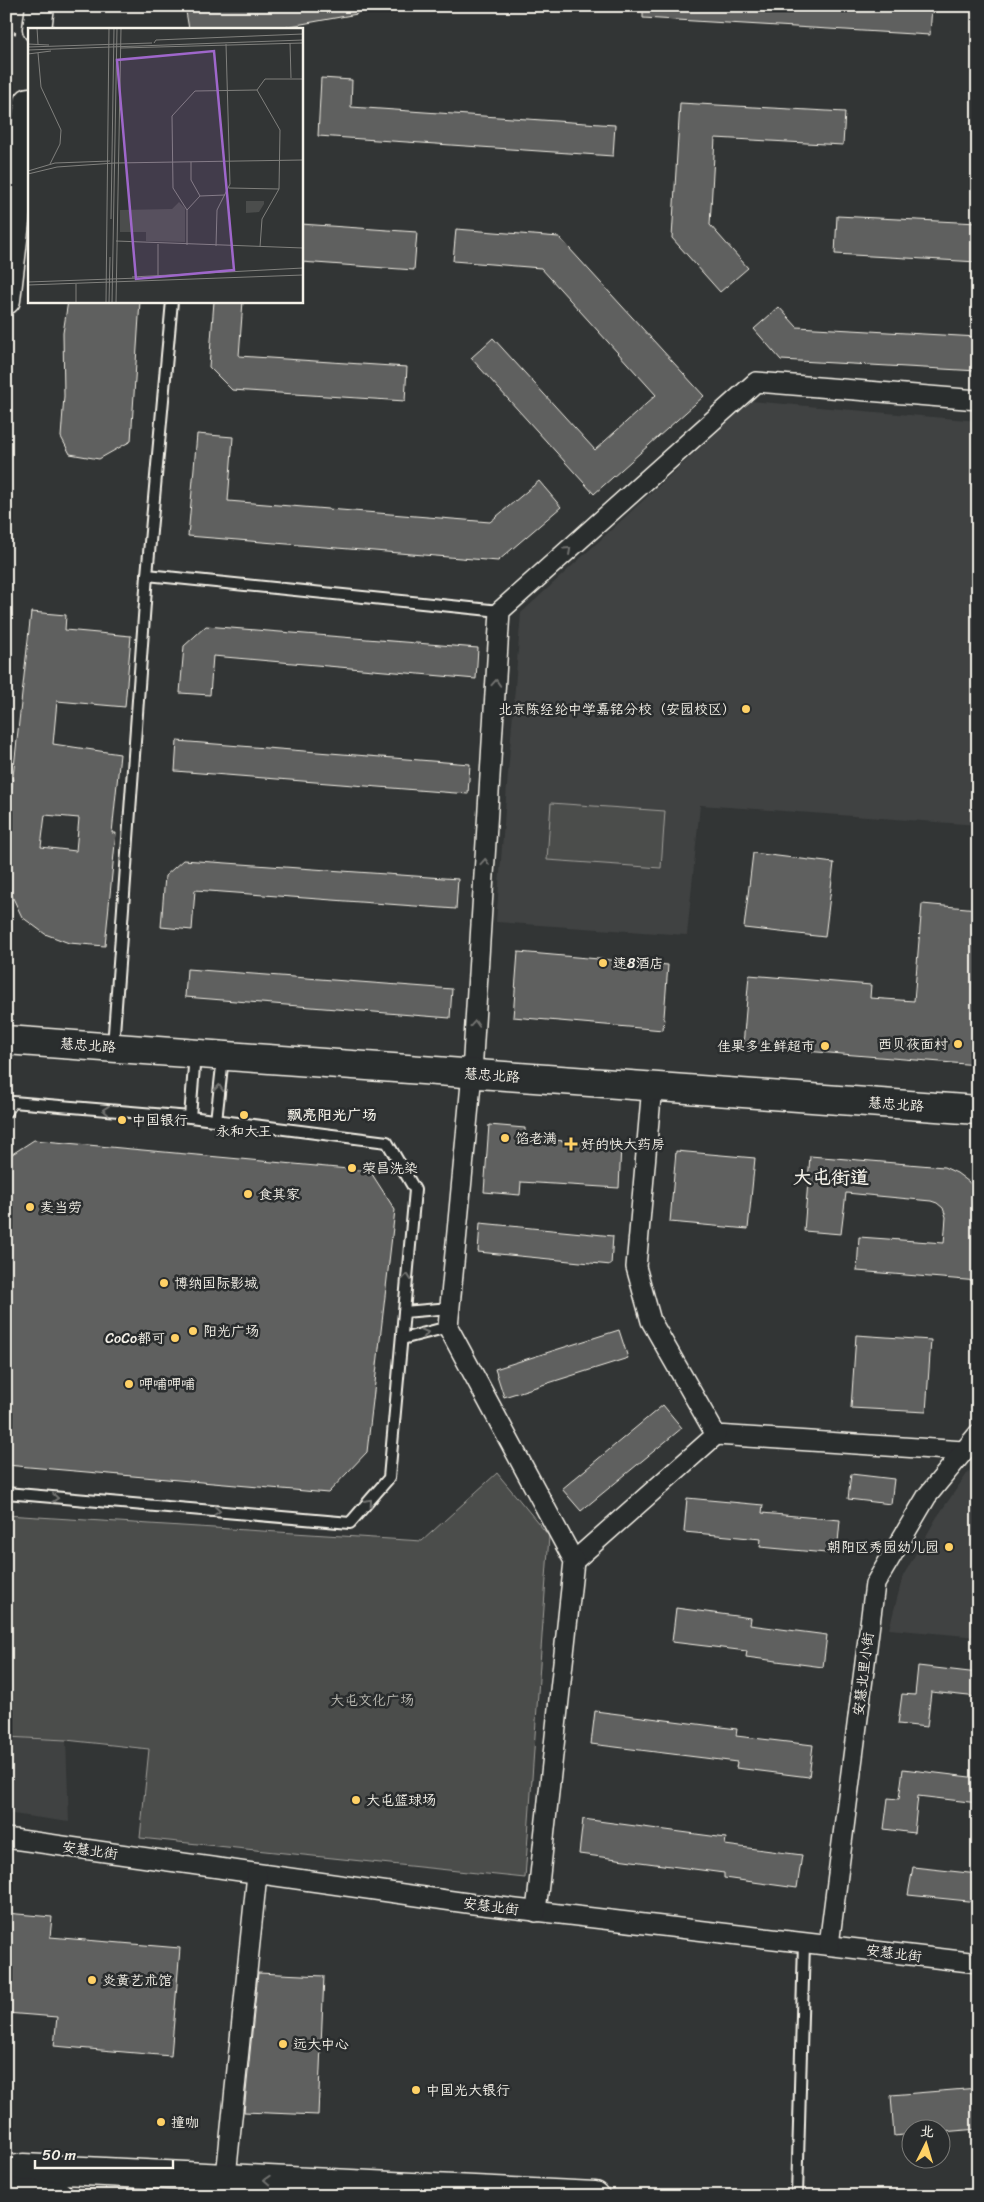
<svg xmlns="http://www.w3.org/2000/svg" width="984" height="2202" viewBox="0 0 984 2202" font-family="Sriracha,'LXGW WenKai TC',sans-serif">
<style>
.built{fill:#404242}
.green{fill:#4b4d4c;stroke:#a09f9a}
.building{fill:#5f605f;stroke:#f4f1e8;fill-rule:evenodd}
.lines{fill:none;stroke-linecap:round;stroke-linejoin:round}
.lane-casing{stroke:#f4f1e8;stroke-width:14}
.street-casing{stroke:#f4f1e8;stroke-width:22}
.secondary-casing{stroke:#f4f1e8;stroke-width:31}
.path{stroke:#f4f1e8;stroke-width:3;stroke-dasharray:4 4;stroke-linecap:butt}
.lane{stroke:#2a2d2e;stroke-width:10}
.street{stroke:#2a2d2e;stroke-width:19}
.secondary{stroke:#2a2d2e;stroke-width:28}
.oneway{stroke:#71726f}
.poi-dot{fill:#ffd166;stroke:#2a2d2e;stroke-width:2}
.labels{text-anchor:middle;stroke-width:5;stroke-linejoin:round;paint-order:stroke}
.poi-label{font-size:14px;fill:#f4f1e8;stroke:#2a2d2e;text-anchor:start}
.street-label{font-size:14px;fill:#f4f1e8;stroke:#2a2d2e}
.park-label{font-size:14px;fill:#b9b8b1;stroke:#2a2d2e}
.neighbourhood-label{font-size:15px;font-weight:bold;fill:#f4f1e8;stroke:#2a2d2e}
.district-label{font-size:19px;font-weight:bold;fill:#f4f1e8;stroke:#2a2d2e}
.inset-road{fill:none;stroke:#80807d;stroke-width:1}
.view{fill:#9f67cb;fill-opacity:0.15;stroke:#9f67cb;stroke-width:2.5}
.inset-edge{fill:none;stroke:#f4f1e8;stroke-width:2.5}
</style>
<rect width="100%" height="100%" fill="#323535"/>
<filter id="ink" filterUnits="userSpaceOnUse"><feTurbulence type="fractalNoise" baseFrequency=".02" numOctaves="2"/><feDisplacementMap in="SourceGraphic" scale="10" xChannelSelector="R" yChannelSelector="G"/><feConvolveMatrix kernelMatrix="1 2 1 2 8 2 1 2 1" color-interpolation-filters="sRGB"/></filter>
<g filter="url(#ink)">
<g class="built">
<polygon points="751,401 978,421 978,825 700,805 687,935 496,922 521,613"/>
<polygon points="978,1458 978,1637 889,1629 903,1576 937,1517"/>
<polygon points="6,1737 66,1740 69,1822 6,1813"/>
</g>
<g class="green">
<polygon points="551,803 665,811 661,868 547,860"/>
<polygon points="497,1473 549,1536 525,1878 140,1838 149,1749 66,1740 6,1737 6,1515 422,1541"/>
</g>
<g class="building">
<polygon points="185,6 357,6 357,14 274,29 189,29"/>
<polygon points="643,6 932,6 930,35 643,18"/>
<polygon points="321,78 352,80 351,107 615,125 613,156 318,136"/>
<polygon points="680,103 845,112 843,145 715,138 710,225 748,268 720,292 672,238"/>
<polygon points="837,216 978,223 978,262 835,254"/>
<polygon points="301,224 417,232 414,270 301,262"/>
<polygon points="456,229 559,237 704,396 594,494 471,358 493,338 595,450 656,395 541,268 453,261"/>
<polygon points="68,301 140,301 131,441 99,459 70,454 61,437 64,396 63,333"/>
<polygon points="214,301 243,301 239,356 407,367 405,401 232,390 209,367"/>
<polygon points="779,307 797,327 978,337 978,371 781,360 754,329"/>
<polygon points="197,434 233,437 228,501 490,522 539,481 561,507 498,561 188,536"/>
<path d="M 31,612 L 66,615 L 65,630 L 131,636 L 125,707 L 57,701 L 53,744 L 120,754 L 112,833 L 116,833 L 105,946 L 69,943 L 45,934 L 22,917 L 12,896 L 7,873 L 12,823 L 8,822 ZM 45,815 L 79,818 L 76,851 L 41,847 Z"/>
<polygon points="206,626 478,648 476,679 213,656 210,695 180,693 184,646"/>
<polygon points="177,741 470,764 468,794 175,771"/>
<polygon points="753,853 834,863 825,937 744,928"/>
<polygon points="183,860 458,879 456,909 195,890 192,930 161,927 165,876"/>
<polygon points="922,904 978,909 978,1065 743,1046 749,975 871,985 870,998 914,1001"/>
<polygon points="518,952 668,965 663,1030 513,1017"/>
<polygon points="187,969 452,989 450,1018 185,997"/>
<polygon points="489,1125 525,1128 525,1138 621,1145 619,1188 521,1182 520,1195 484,1192"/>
<polygon points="34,1140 370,1171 395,1210 367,1452 328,1493 6,1465 6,1158"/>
<polygon points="676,1151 755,1158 748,1229 670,1222"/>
<polygon points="810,1156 944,1167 957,1173 969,1182 978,1195 978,1281 857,1271 859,1237 944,1243 946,1217 943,1208 937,1203 931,1201 846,1193 841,1234 804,1231"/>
<polygon points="480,1223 613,1236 611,1265 478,1252"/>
<polygon points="619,1330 628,1358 504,1397 495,1369"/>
<polygon points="856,1335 931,1340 926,1412 851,1408"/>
<polygon points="663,1405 682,1428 581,1511 562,1489"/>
<polygon points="851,1474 894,1479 891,1504 848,1499"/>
<polygon points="687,1498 763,1505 762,1513 840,1520 837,1554 760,1547 761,1539 684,1532"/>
<polygon points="676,1608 751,1618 750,1625 827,1635 823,1667 746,1657 747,1651 672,1642"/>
<polygon points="918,1666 978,1673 978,1697 931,1692 927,1727 898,1724 902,1694 915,1695"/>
<polygon points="595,1711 737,1729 736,1736 813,1745 809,1777 736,1768 737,1762 591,1744"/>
<polygon points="903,1769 978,1778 978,1803 918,1796 914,1833 884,1829 888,1798 899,1799"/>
<polygon points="583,1819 726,1838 725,1845 802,1855 797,1888 724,1878 724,1873 579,1854"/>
<polygon points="913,1867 978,1874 978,1902 908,1895"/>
<polygon points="6,1913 52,1917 50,1937 180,1948 171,2056 54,2046 57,2017 6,2013"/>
<polygon points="258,1973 324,1976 318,2115 244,2112"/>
<polygon points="978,2088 978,2129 942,2132 942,2130 912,2130 912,2134 894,2136 891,2095"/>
</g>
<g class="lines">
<g class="lane-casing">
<g id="lane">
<polyline points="147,575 500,611"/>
<polyline points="113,1047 147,575 172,301"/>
<polyline points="6,1112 13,1102 190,1117 387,1142 415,1190 389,1478 350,1523 6,1493"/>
<polyline points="190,1117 195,1054"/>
<polyline points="216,1121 223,1057"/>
<polyline points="404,1312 450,1308"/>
<polyline points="402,1339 448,1327"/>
<polyline points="797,2196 804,1943"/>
</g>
</g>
<g class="street-casing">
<g id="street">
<polyline points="652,1086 636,1267 651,1321 716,1435 964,1451"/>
<polyline points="574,1561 716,1435"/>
<polyline points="6,1838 474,1904 978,1963"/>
<polyline points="536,1912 574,1561 448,1327 472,1073 500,611 756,382 978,400"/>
<polyline points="829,1945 875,1584 927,1496 978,1434"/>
<polyline points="224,2196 257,1874"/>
</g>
</g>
<g class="secondary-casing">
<g id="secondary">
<polyline points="37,29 40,6"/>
<polyline points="6,300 29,102"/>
<polyline points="6,1040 978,1110"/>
<polyline points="6,2172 23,2168 595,2196"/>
<polyline points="6,2191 17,2194 59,2196"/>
</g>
</g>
<polyline class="path" points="6,32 16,33"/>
<use href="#lane" class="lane"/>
<use href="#street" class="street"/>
<use href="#secondary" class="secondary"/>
</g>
<defs><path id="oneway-chevron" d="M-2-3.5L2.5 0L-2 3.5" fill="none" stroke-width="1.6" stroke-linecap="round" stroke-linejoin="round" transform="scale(1.25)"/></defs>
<g class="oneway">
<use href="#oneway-chevron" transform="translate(568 550) rotate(-42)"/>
<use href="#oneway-chevron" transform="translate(496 683) rotate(-86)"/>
<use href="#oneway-chevron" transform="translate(485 862) rotate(-86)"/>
<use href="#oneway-chevron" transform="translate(475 1024) rotate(-86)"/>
<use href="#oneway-chevron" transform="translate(219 1088) rotate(-83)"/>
<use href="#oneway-chevron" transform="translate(106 1110) rotate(-175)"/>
<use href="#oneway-chevron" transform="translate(407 1277) rotate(-85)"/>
<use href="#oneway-chevron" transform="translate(425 1333) rotate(-14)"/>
<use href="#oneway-chevron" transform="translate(55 1498) rotate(5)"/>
<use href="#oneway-chevron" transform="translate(369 1502) rotate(-49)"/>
<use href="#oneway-chevron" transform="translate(217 1511) rotate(5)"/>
<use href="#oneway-chevron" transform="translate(267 2180) rotate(-177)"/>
</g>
</g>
<g class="poi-dot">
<circle cx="746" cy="709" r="5"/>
<circle cx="603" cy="963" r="5"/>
<circle cx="958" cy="1044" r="5"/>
<circle cx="825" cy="1046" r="5"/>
<circle cx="244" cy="1115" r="5"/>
<circle cx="122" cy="1120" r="5"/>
<circle cx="505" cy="1138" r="5"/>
<path d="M568.5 1136.5h5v5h5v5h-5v5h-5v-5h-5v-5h5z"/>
<circle cx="352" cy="1168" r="5"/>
<circle cx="248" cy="1194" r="5"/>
<circle cx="30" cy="1207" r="5"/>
<circle cx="164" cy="1283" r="5"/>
<circle cx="193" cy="1331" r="5"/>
<circle cx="175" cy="1338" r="5"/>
<circle cx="129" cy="1384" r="5"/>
<circle cx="949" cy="1547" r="5"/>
<circle cx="356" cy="1800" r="5"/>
<circle cx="92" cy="1980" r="5"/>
<circle cx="283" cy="2044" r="5"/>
<circle cx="416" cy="2090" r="5"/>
<circle cx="161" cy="2122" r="5"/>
</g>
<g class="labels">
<g class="poi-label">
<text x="736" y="714" text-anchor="end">北京陈经纶中学嘉铭分校（安园校区）</text>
<text x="613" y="968">速8酒店</text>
<text x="948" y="1049" text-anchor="end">西贝莜面村</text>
<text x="815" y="1051" text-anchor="end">佳果多生鲜超市</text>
<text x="132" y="1125">中国银行</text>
<text x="244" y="1136" text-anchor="middle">永和大王</text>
<text x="515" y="1143">馅老满</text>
<text x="581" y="1149">好的快大药房</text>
<text x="362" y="1173">荣昌洗染</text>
<text x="258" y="1199">食其家</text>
<text x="40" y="1212">麦当劳</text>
<text x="174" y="1288">博纳国际影城</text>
<text x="203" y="1336">阳光广场</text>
<text x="165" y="1343" text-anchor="end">CoCo都可</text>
<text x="139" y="1389">呷哺呷哺</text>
<text x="939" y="1552" text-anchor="end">朝阳区秀园幼儿园</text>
<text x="366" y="1805">大屯篮球场</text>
<text x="102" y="1985">炎黄艺术馆</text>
<text x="293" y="2049">远大中心</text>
<text x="426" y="2095">中国光大银行</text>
<text x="171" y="2127">撞咖</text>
</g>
<g class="street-label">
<text transform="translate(88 1045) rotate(4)" y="5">慧忠北路</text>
<text transform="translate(492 1075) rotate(4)" y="5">慧忠北路</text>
<text transform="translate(896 1104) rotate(4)" y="5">慧忠北路</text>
<text transform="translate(863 1674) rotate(-83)" y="5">安慧北里小街</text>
<text transform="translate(90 1850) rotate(8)" y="5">安慧北街</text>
<text transform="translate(491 1906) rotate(7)" y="5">安慧北街</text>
<text transform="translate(894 1953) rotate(7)" y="5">安慧北街</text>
</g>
<g class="park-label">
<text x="372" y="1705">大屯文化广场</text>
</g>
<g class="neighbourhood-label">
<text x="332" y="1120">飘亮阳光广场</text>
</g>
<g class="district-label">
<text x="831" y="1184">大屯街道</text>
</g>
</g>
<g transform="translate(28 28)">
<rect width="275" height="275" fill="#323535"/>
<path d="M 218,173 L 236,173 L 236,176 L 231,184 L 218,185 ZM 151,174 L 157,180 L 157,214 L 118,213 L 118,204 L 92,204 L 92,182 L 144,181 Z" fill="#4b4d4c"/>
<path class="inset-road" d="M 9,0 L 10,16M 126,15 L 128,12 L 275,6M 262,15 L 263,50M 0,16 L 21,17M 0,19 L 124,15M 93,20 L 275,15M 0,22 L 275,12M 10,25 L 13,59 L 33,102 L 32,116 L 22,136M 0,26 L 23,23M 229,62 L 237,51 L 275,51M 163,134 L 163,152 L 172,168 L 197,167M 0,143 L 27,135 L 82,133M 0,146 L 29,139 L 87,135 L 275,132M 201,160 L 251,161M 159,182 L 172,168M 83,191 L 86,0M 88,213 L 275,220M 159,217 L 159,182 L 145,160 L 144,88 L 167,63 L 229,62 L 252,102 L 251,161 L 234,191 L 232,219M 188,218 L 189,182 L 202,156 L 198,16M 104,249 L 275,240M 130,249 L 130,216M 0,254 L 111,250M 48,256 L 48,275M 0,257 L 275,247M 78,275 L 81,0M 81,275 L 82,229M 84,275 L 89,0M 88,275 L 93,0"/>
<path class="view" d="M 186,23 L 206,242 L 108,251 L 89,32 Z"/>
<rect width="275" height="275" class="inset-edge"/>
</g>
<rect width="984" height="2202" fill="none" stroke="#2a2d2e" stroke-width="25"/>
<rect x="12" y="12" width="959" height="2177" fill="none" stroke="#f4f1e8" stroke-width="2" filter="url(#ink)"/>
<g transform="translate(926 2144) rotate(5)"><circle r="24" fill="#2a2d2e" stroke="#7b7b78"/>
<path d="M0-4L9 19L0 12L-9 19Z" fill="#ffd166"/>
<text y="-8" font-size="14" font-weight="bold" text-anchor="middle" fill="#f4f1e8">北</text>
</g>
<path d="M35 2160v8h138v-8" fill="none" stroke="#f4f1e8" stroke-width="2.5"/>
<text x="42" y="2160" font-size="15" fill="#f4f1e8" stroke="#2a2d2e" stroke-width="4" paint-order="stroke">50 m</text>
</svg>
